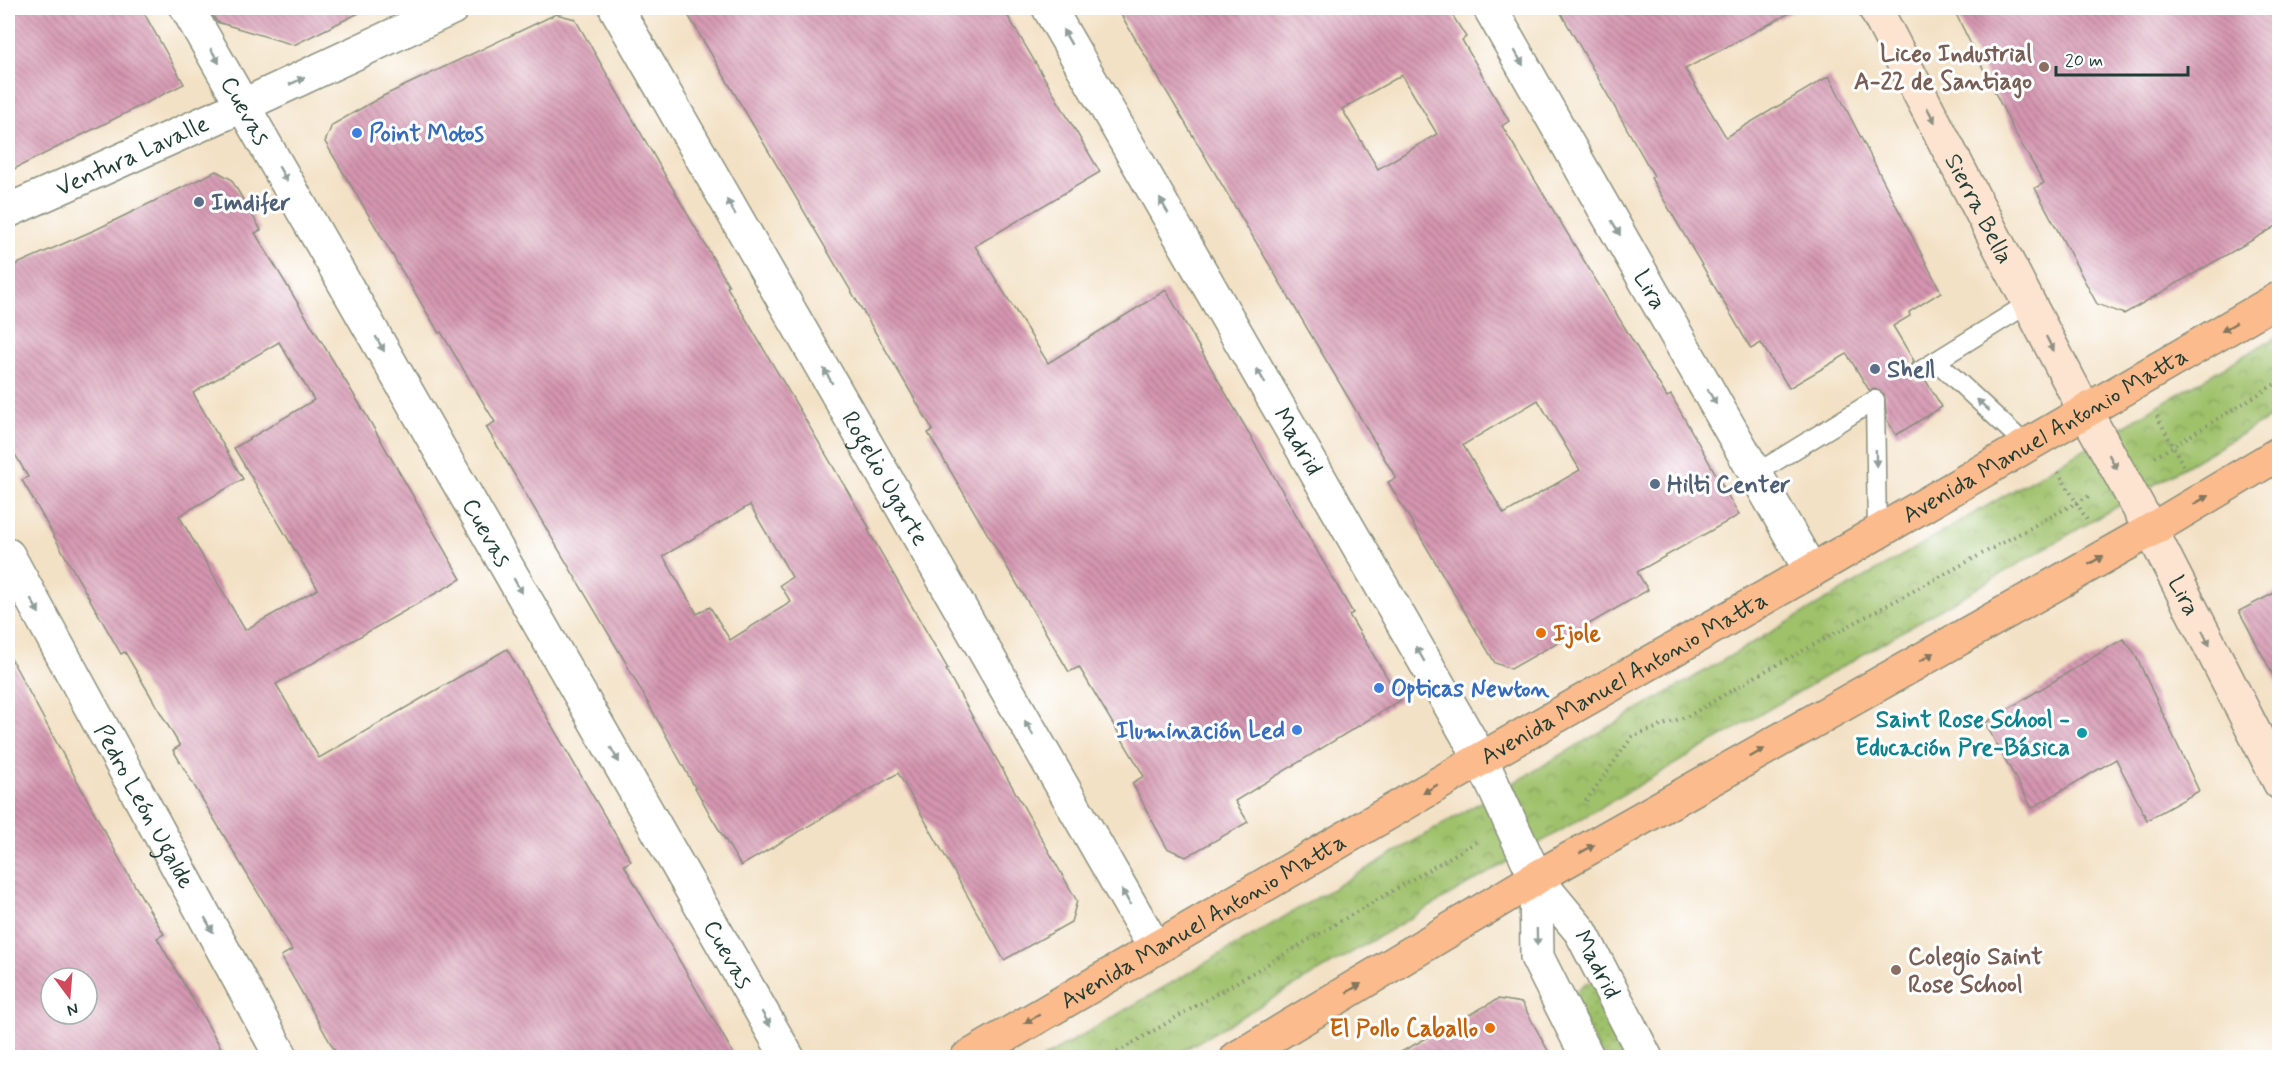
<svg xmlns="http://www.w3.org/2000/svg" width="2287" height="1065" viewBox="0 0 2287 1065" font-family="Mynerve,sans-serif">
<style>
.grass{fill:url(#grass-dots);stroke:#5f7f4f;stroke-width:1.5}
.park{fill:url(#park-crowns);stroke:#5f7f4f;stroke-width:1.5}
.building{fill:url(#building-back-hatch);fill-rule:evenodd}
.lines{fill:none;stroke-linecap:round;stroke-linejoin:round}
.lane-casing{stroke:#898f7c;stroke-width:21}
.street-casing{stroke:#898f7c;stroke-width:36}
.secondary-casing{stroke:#898f7c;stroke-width:36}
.primary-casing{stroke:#898f7c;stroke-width:36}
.path{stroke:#898f7c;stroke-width:4;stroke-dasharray:1.5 4.5;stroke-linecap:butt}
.lane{stroke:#fff;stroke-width:18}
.street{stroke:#fff;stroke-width:33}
.secondary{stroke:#fde4d1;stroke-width:33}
.primary{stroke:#fbbb8d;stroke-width:33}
.oneway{fill:#8f9e9a}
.oneway2{fill:#8e9082}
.oneway3{fill:#82765c}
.education-dot{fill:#8d6e63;stroke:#fff;stroke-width:2}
.shop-dot{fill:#3f7fe0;stroke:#fff;stroke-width:2}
.service-dot{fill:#5c6f8a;stroke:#fff;stroke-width:2}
.food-dot{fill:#e8710a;stroke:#fff;stroke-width:2}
.culture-dot{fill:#0f9aa8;stroke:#fff;stroke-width:2}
.labels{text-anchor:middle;stroke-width:6;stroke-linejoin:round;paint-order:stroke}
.education-label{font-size:24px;font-weight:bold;fill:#785e54;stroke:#fff;text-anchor:end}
.street-label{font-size:24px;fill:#1f3d34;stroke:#fff}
.shop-label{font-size:24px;font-weight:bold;fill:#366cbe;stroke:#fff;text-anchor:start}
.service-label{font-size:24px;font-weight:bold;fill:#4e5e75;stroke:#fff;text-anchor:start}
.food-label{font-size:24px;font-weight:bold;fill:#c56008;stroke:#fff;text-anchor:start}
.culture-label{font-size:24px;font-weight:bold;fill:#0d838f;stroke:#fff;text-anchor:end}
</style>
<defs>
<pattern id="grass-dots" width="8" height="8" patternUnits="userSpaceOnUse" patternTransform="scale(1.5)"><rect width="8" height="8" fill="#9fc16a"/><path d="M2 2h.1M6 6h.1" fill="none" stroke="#819e58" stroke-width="1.8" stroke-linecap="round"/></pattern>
<pattern id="park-crowns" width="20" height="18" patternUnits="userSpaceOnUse" patternTransform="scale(1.5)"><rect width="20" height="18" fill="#9fc16a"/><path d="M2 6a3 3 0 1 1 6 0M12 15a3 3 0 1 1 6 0" fill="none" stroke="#819e58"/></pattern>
<pattern id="building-back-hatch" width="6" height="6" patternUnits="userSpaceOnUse" patternTransform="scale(1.5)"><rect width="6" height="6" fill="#d595b0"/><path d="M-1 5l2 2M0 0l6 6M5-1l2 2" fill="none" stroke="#ac7b90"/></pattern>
</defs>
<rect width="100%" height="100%" fill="#fff"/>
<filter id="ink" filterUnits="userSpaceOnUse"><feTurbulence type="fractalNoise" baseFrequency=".0167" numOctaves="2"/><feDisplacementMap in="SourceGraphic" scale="12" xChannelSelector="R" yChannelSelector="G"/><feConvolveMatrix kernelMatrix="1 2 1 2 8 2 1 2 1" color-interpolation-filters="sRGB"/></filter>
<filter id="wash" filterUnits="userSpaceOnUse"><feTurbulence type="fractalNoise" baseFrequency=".008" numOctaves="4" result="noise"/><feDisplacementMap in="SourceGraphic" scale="24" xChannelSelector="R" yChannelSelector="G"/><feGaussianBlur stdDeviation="1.35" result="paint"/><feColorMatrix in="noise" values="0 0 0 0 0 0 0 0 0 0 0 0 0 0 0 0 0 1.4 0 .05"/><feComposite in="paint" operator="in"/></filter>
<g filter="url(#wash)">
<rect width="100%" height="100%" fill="#f3e1c5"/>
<polygon class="grass" points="1597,981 1638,1057 1601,1057 1572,994 1586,983"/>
<polygon class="park" points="2279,335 2279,412 1172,1057 1043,1058"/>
<g id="blocks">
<g class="building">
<polygon points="8,8 141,8 184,84 8,172"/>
<polygon points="208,8 369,8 294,45 217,22"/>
<polygon points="684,8 1003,8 1100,172 975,246 1048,363 1166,290 1353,613 1349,615 1401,700 1235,801 1248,822 1186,857 1167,848 1132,783 1144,776 1079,667 1069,672 928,433 933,430"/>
<path d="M 1117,8 L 1448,8 L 1466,37 L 1462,40 L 1509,121 L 1502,126 L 1667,397 L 1671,395 L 1739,515 L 1637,572 L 1648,590 L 1511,669 L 1495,663 L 1388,482 L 1396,478 ZM 1402,75 L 1437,134 L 1378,169 L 1342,109 ZM 1538,400 L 1580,470 L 1504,514 L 1463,445 Z"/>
<polygon points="1558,8 1799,8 1685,69 1726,137 1829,76 1941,292 1909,312 1910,316 1893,326 1914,361 1910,366 1910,376 1915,381 1926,381 1942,407 1896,435 1887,420 1884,394 1875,389 1869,390 1847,354 1789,388 1761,343 1751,349 1651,178 1654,176"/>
<polygon points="1953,8 2280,8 2280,224 2124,314 2097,304 2035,188 2044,183 2014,131"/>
<path d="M 556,14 L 575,19 L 729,286 L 727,287 L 870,529 L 868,530 L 948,669 L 946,670 L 1077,901 L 1071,922 L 1004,960 L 898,773 L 741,866 L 712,818 L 623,658 L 486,427 L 495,422 L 441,332 L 439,333 L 325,142 L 332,125 L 383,96 ZM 750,505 L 792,577 L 780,585 L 791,602 L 730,640 L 710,607 L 697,614 L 663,556 Z"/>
<path d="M 216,171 L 231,179 L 261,230 L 255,233 L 365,413 L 461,579 L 276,684 L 319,758 L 507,649 L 631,861 L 624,865 L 736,1058 L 339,1058 L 281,956 L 292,950 L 173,750 L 180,746 L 125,652 L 121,654 L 22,480 L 28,477 L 8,442 L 8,268 L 97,229 ZM 279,342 L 314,400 L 234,448 L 318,589 L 245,630 L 179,516 L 243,479 L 193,393 Z"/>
<polygon points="2280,590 2280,688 2239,611"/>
<polygon points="2123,639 2134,652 2199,791 2147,820 2116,759 2032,808 1985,723"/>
<path d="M 8,653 L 126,871 L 164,934 L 157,938 L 227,1058 L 8,1058 ZM 51,978 L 87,978 L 87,1014 L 51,1014 Z"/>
<polygon points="1498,999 1522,1003 1552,1058 1390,1058"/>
</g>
</g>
</g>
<g filter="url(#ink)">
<use href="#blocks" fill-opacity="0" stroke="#898f7c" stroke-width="1.5"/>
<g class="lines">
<g class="lane-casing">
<g id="lane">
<polyline points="1936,361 2026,445"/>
<polyline points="1920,371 2029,303"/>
<polyline points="1875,400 1877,533"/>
<polyline points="1755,474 1875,400"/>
</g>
</g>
<g class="street-casing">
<g id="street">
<path id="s1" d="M 187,8 L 788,1058"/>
<path id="s2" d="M 616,8 L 1155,948"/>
<path id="s3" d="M 1049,8 L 1481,759 L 1536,878 L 1581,932 L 1646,1058"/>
<path id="s4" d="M 1490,8 L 1811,571"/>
<path id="s5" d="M 8,211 L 244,105 L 452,8"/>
<path id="s6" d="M 8,555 L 282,1058"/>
<polyline points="1536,878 1537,957 1588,1058"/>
</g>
</g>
<g class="secondary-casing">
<g id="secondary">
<path id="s7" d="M 1875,8 L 2085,411 L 2151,530 L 2280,783"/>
</g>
</g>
<g class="primary-casing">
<g id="primary">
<path id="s8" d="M 967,1058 L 1481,759 L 1811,571 L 2280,298"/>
<polyline points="1237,1058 1536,878 2151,530 2280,453"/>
</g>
</g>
<g class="path">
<polyline points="2157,416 2183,465"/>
<polyline points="2155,457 2280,381"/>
<polyline points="2058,472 2087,520"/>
<polyline points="1586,801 1632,737 1690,715 1758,675 2089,496"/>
<polyline points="1107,1058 1476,842"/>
</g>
<use href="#lane" class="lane"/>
<use href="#street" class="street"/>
<use href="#secondary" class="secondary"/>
<use href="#primary" class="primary"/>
</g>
<defs><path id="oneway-solid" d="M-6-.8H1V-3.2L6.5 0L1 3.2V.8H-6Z" transform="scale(1.5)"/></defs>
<g class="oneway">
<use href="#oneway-solid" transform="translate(1067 37) rotate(-120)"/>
<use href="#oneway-solid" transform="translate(215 56) rotate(60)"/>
<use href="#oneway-solid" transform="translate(1519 58) rotate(60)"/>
<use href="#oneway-solid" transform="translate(297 81) rotate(-25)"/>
<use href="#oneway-solid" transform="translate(283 174) rotate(60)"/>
<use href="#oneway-solid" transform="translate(1164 206) rotate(-120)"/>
<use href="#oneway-solid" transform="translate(731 207) rotate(-120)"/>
<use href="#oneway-solid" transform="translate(1616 228) rotate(60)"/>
<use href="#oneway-solid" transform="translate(380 344) rotate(60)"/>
<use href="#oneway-solid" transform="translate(828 376) rotate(-120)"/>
<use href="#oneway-solid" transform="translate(1261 376) rotate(-120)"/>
<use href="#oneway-solid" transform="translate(1712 397) rotate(60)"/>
<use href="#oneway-solid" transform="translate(1983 405) rotate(-137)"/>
<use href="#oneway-solid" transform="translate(1876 458) rotate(89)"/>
<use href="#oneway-solid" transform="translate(518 586) rotate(60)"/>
<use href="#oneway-solid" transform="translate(35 606) rotate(61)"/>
<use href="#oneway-solid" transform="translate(1420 654) rotate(-120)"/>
<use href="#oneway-solid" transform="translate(1029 728) rotate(-120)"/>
<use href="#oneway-solid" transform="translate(615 755) rotate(60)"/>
<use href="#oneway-solid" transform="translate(1126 897) rotate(-120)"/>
<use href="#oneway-solid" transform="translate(209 925) rotate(61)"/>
<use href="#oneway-solid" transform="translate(1537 937) rotate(89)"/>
<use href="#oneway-solid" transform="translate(766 1019) rotate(60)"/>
</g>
<g class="oneway2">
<use href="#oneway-solid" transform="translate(1931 115) rotate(62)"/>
<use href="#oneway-solid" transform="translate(2050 344) rotate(63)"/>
<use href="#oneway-solid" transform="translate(2113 462) rotate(61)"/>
<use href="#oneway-solid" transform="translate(2206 638) rotate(63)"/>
</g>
<g class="oneway3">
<use href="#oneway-solid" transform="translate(2229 327) rotate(150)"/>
<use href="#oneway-solid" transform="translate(2201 500) rotate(-31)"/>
<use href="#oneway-solid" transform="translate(2096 560) rotate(-31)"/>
<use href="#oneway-solid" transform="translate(1927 657) rotate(-30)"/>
<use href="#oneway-solid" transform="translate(1757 753) rotate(-30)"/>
<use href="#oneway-solid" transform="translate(1430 789) rotate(150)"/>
<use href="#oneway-solid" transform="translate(1587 849) rotate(-30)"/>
<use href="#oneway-solid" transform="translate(1354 988) rotate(-31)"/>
<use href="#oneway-solid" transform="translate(1032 1019) rotate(150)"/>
</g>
</g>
<g class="education-dot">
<circle cx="2044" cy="67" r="6"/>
<circle cx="1896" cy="970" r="6"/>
</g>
<g class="shop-dot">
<circle cx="357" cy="133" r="6"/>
<circle cx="1379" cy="688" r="6"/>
<circle cx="1297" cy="730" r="6"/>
</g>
<g class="service-dot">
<circle cx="199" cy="202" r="6"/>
<circle cx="1875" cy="369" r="6"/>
<circle cx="1655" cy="484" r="6"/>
</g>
<g class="food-dot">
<circle cx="1541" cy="633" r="6"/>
<circle cx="1490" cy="1028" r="6"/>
</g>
<circle class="culture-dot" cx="2082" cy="733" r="6"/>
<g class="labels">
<g class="education-label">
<text x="2032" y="61">Liceo Industrial<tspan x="2032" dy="28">A-22 de Santiago</tspan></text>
<text x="1908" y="964" text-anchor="start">Colegio Saint<tspan x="1908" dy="28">Rose School</tspan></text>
</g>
<g class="street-label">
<text dy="8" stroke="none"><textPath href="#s1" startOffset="118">Cuevas</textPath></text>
<text dy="8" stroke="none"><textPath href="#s5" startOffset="136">Ventura Lavalle</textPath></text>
<text dy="8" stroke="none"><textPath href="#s7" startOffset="226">Sierra Bella</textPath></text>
<text dy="8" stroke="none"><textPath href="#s4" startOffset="324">Lira</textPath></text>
<text dy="8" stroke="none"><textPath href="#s8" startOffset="1245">Avenida Manuel Antonio Matta</textPath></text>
<text dy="8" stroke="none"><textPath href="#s3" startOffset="500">Madrid</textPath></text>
<text dy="8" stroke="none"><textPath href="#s2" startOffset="542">Rogelio Ugarte</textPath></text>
<text dy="8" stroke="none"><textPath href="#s1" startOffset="604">Cuevas</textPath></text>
<text dy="8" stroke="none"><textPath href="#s7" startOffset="664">Lira</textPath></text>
<text dy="8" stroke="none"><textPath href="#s8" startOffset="759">Avenida Manuel Antonio Matta</textPath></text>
<text dy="8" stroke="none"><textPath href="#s6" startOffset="286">Pedro León Ugalde</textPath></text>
<text dy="8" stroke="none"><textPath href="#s8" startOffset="273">Avenida Manuel Antonio Matta</textPath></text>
<text dy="8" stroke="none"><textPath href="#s1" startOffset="1090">Cuevas</textPath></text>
<text dy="8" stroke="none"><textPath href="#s3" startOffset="1104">Madrid</textPath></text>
</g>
<g class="shop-label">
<text x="369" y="141">Point Motos</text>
<text x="1391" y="696">Opticas Newton</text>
<text x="1285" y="738" text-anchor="end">Iluminación Led</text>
</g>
<g class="service-label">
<text x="211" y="210">Imdifer</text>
<text x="1887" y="377">Shell</text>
<text x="1667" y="492">Hilti Center</text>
</g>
<g class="food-label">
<text x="1553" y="641">Ijole</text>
<text x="1478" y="1036" text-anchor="end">El Pollo Caballo</text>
</g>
<g class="culture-label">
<text x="2070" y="727">Saint Rose School -<tspan x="2070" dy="28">Educación Pre-Básica</tspan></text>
</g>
</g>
<rect width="2287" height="1065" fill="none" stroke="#fff" stroke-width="30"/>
<g transform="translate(69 996) rotate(164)"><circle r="28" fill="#ffffff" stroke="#a5b1ae" stroke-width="1.5"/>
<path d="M0-4.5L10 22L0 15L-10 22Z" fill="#d1495b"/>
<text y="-9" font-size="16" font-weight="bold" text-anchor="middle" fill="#1f3d34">N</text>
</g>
<path d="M2056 66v9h132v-9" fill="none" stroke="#1f3d34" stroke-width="3"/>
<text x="2065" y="66" font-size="18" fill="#1f3d34" stroke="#ffffff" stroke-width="4.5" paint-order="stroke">20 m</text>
</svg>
